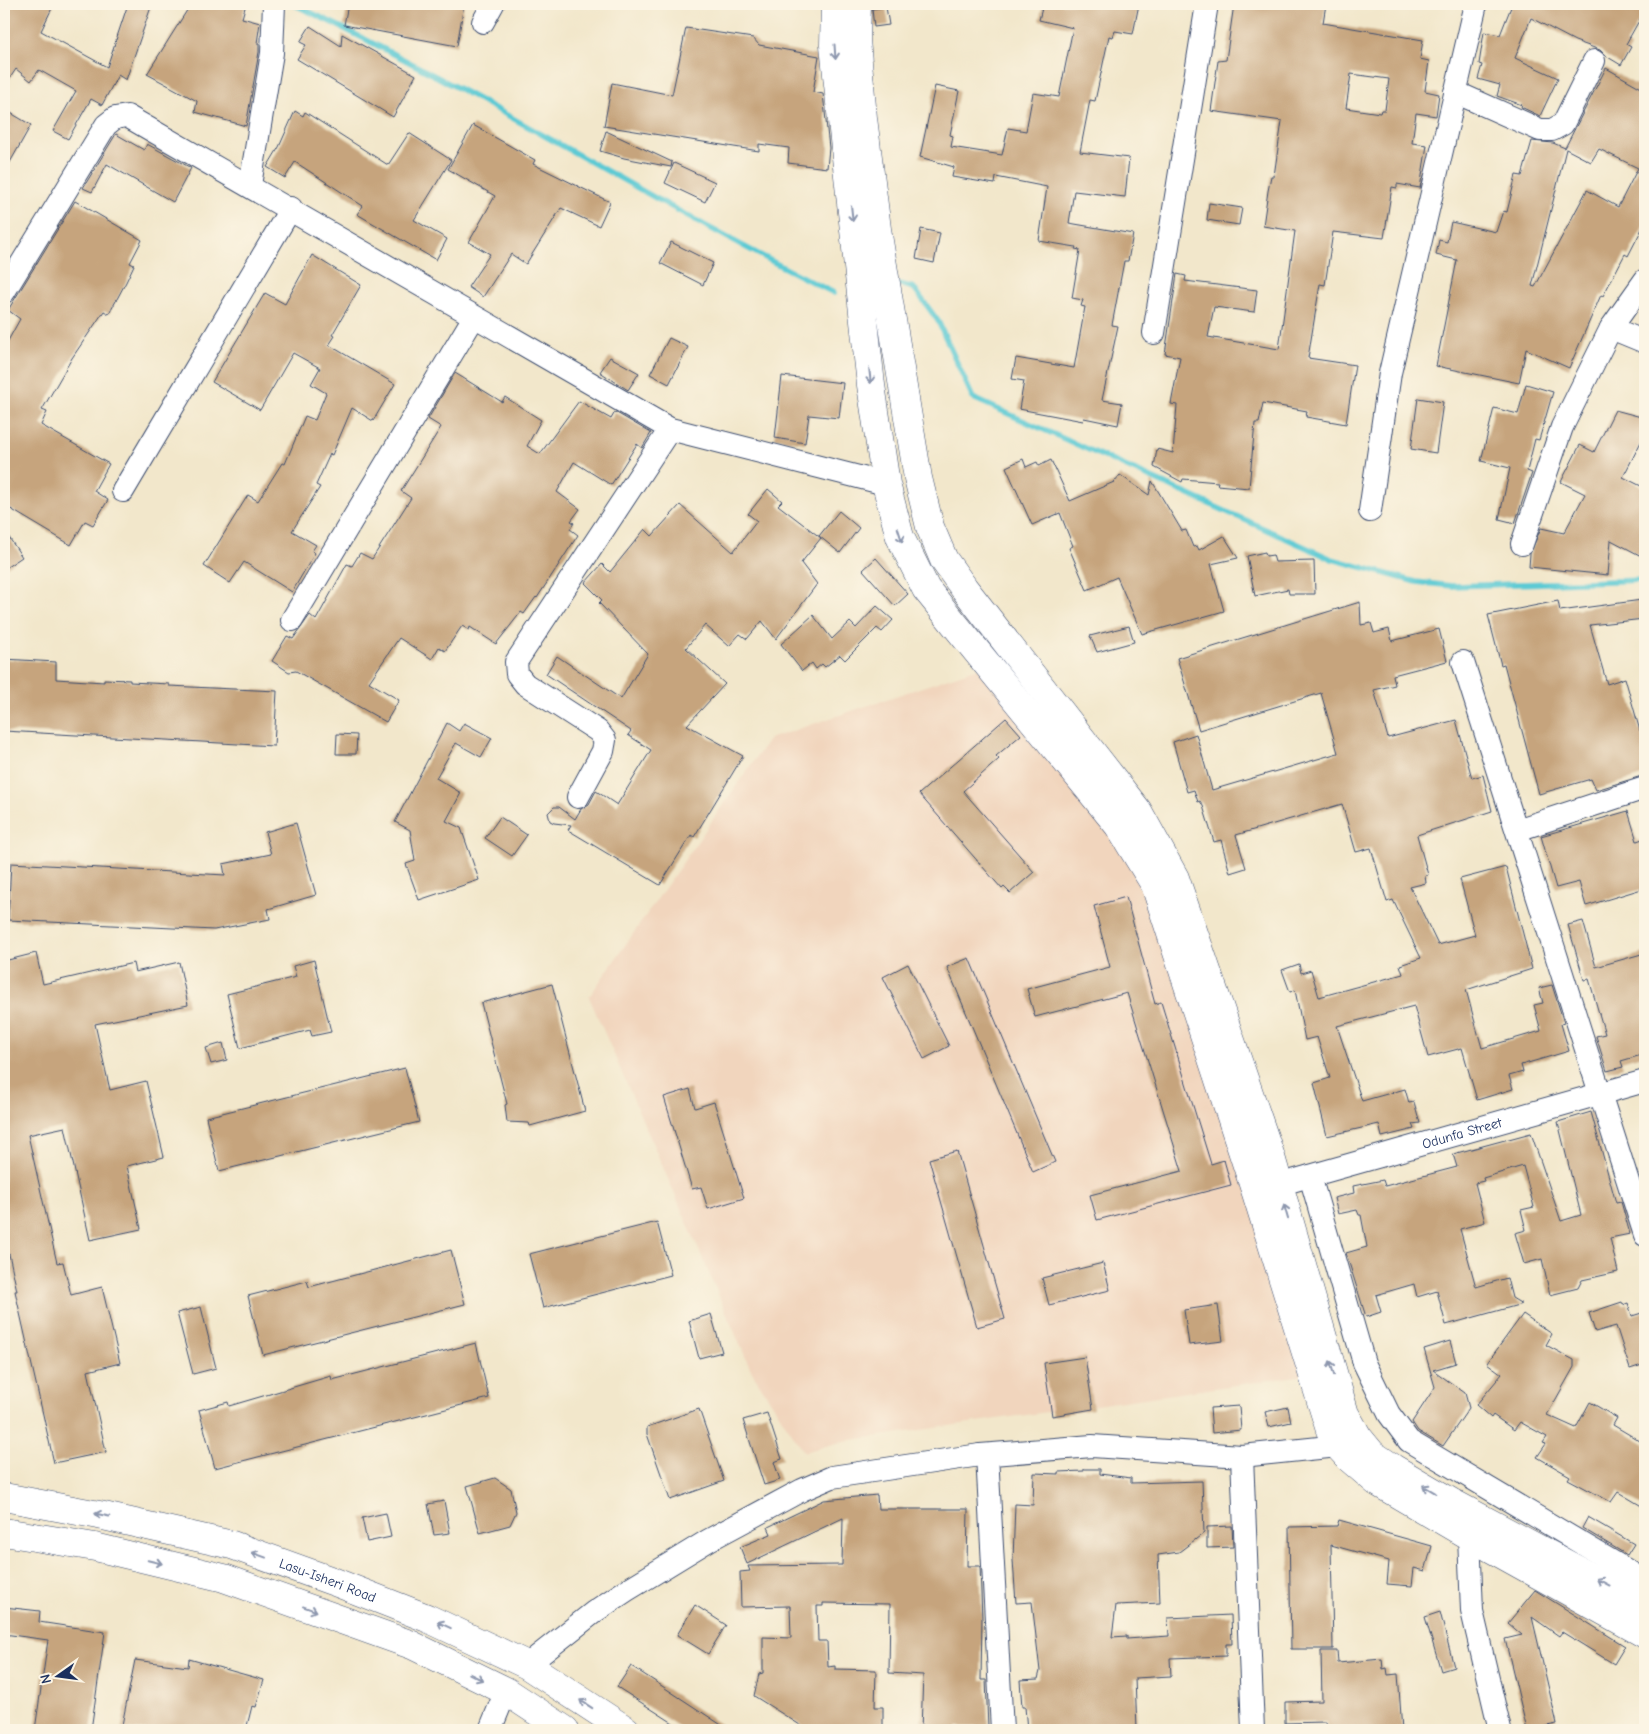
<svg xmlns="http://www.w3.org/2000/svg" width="1649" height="1734" viewBox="0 0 1649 1734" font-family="'Comic Neue',sans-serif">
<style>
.built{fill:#f1d5bd}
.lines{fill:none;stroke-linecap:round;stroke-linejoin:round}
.stream{stroke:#5dcad4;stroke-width:5.5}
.building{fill:#c6a47d;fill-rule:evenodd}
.minor-casing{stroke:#3b4b6e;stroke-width:24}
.secondary-casing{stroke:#3b4b6e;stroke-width:29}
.primary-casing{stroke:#3b4b6e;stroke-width:29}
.minor{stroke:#fff;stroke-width:22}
.secondary{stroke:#fff;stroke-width:28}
.primary{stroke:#fff;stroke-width:28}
.oneway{stroke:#8d97ae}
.labels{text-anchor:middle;stroke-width:4;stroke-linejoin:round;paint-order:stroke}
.street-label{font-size:14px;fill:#1b2f5e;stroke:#fcf5e5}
</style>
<rect width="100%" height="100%" fill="#fcf5e5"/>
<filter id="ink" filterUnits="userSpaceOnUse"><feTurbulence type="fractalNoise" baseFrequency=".02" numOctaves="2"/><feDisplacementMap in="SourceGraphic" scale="10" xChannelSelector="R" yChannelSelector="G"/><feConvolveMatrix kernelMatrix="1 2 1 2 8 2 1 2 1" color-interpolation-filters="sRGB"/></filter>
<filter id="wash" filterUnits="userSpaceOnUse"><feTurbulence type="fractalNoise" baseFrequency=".0096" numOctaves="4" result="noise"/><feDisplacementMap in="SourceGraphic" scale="20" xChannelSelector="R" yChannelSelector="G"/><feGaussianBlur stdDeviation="1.12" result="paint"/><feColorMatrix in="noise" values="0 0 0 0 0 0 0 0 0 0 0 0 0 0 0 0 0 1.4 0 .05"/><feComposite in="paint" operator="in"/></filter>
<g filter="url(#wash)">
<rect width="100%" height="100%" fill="#f2e7cb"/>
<polygon class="built" points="999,661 1128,808 1319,1373 844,1441 804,1452 752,1372 589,997 769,739"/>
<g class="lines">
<g class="stream">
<path d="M 293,4 C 478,91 651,202 834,293"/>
<polyline points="900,284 914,288 938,321 973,398 1332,559 1416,582 1452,586 1645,580"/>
</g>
</g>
<g id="blocks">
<g class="building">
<polygon points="4,4 54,4 41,31 107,67 128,4 152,4 126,80 118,75 102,105 91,99 68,139 53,131 76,91 39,70 31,81 16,69 4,87"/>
<polygon points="191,4 246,4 242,18 260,23 257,43 259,43 259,52 246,126 195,112 197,101 147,74"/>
<polygon points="348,4 373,8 374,4 464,4 457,46 344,25"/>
<polygon points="1043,4 1139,4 1133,34 1115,31 1113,37 1109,36 1095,101 1090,100 1080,152 1129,158 1125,197 1074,191 1069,223 1133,234 1128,261 1124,261 1112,325 1118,326 1102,400 1122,403 1118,425 1084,418 1083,421 1019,409 1024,381 1012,379 1016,358 1074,368 1085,307 1081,306 1083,300 1072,298 1080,250 1075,249 1076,247 1039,241 1047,187 996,177 995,184 952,177 954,167 920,157 935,86 959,91 950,135 953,136 951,147 1002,155 1008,128 1026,131 1033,93 1059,97 1073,28 1039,20"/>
<path d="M 1234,4 L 1326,4 L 1323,23 L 1423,40 L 1420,59 L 1429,61 L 1425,91 L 1439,94 L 1436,116 L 1416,113 L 1412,143 L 1427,145 L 1420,188 L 1397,184 L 1397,188 L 1392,187 L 1384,238 L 1333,232 L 1325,285 L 1320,284 L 1308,358 L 1355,365 L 1346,424 L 1306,417 L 1307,411 L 1263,403 L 1259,423 L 1255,423 L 1249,488 L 1217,485 L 1218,482 L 1183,479 L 1182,482 L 1154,467 L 1157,449 L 1173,453 L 1177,405 L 1171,404 L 1180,357 L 1165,354 L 1177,274 L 1186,276 L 1185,281 L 1257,290 L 1254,312 L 1214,307 L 1208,337 L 1279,349 L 1295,231 L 1263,226 L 1268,191 L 1271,176 L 1274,176 L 1282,121 L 1211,111 L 1218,61 L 1226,60 ZM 1351,74 L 1389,79 L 1385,110 L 1381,110 L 1380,113 L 1346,108 Z"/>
<polygon points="1505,4 1645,4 1645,10 1626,44 1631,47 1621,65 1606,56 1600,50 1575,41 1531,18 1515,58 1558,78 1540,116 1521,107 1522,105 1497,96 1500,85 1478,79 1482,65 1479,64 1484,32 1500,35 1511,7"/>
<polygon points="886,7 889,25 874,27 872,9"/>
<polygon points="310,26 341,46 342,34 416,75 393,117 297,59 306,45 300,42"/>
<polygon points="686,28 753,38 759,45 819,56 813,92 823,94 829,148 827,168 788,163 789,148 759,144 759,151 604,126 612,83 672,95"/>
<path d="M 1606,68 L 1645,90 L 1645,223 L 1628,256 L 1625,254 L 1603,296 L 1601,295 L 1569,368 L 1526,349 L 1519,383 L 1436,366 L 1457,260 L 1436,255 L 1439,240 L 1447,242 L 1451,222 L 1496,232 L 1503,211 L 1507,212 L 1516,175 L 1522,176 L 1532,141 L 1553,143 L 1565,148 ZM 1566,149 L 1591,162 L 1599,149 L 1638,168 L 1618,207 L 1587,190 L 1535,287 L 1532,286 Z"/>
<polygon points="4,109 31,125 4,173"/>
<polygon points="295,111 303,116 305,112 388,165 409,133 451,160 414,220 447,239 436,260 357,214 363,206 295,162 285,178 267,167 279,147"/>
<polygon points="473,125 535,160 533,164 610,202 599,226 561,208 526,264 511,254 483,297 468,287 490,254 469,242 495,196 448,169"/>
<polygon points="606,131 672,162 671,167 624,158 600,151"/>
<polygon points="116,134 144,150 147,144 191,168 173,202 107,164 92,192 83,188"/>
<polygon points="674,163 715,182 705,202 665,183"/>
<polygon points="75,201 142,240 130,263 134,265 126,282 109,314 104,311 72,358 42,410 47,412 41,425 109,464 94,491 108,500 93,525 85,521 71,545 4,505 4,348 20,319 8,310"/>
<polygon points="1209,203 1242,208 1239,225 1207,220"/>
<polygon points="921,229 940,233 934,263 916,259"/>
<polygon points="671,242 713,263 703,285 660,263"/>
<polygon points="312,255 361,285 332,335 335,336 329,345 395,384 373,421 352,408 332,455 330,454 316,485 320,487 292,531 316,545 312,551 315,553 292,592 244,562 230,583 204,566 248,495 258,501 282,463 285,464 305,416 315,420 326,393 311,384 320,368 293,353 260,410 212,382 265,293 285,304"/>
<polygon points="669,338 688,347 669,384 650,374"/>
<polygon points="610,357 639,373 628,390 600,372"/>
<polygon points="455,373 502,402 505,397 541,420 527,446 540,454 579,401 611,419 615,412 651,433 642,448 637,444 611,485 574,462 557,492 580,509 571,521 574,523 570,529 578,535 537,598 536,597 524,614 521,612 496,644 470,627 469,630 462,626 445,651 439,647 432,659 399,638 369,682 399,700 386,722 296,671 289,672 272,661 287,636 293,639 310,615 316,620 347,564 352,566 360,553 372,559 411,498 401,491 441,427 428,419"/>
<polygon points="782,376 843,383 839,418 809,415 805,443 775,438"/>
<polygon points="1526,384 1553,392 1539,440 1535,439 1527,471 1532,473 1515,523 1499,519 1510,468 1481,461 1494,408 1518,414"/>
<polygon points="1418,398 1443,402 1436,453 1411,449"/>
<polygon points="1615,410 1645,418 1645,434 1623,477 1645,488 1645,558 1611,540 1608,575 1529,567 1530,554 1541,528 1564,533 1585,494 1561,482 1580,445 1594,452"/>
<polygon points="1023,459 1026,467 1037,462 1039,466 1051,460 1070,501 1114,482 1120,475 1149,495 1152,481 1182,531 1186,530 1193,547 1197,546 1199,550 1224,536 1238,558 1211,564 1224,611 1142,634 1117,577 1087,590 1069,548 1073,546 1060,513 1032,525 1006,467"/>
<polygon points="768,489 782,501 778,505 821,538 801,563 817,584 776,639 762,621 747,639 740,634 729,646 705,625 686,648 725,684 687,725 743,756 694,837 691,835 660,885 568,830 571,825 554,823 550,821 548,813 554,807 559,807 575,819 581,809 589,804 596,791 617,805 651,750 628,735 631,731 546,674 557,656 621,699 648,654 599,603 602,600 585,583 602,564 610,572 645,529 652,536 680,505 733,552 757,521 748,514"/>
<polygon points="839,511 859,528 840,553 819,536"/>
<polygon points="4,530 22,557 4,569"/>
<polygon points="1265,552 1266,556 1273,555 1275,562 1314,561 1315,594 1289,594 1288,589 1255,596 1247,556"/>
<polygon points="876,558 908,594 895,606 863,570"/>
<polygon points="1642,600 1644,619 1590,625 1607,684 1625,678 1640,731 1645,730 1645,775 1596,790 1591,779 1539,794 1504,664 1501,665 1488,615 1558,601 1560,611"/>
<polygon points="1360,602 1361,625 1371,623 1374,633 1389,629 1392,641 1439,629 1447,661 1393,675 1395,685 1374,690 1388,738 1456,720 1472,778 1483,775 1492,811 1417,835 1428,875 1425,876 1426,883 1410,887 1438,945 1475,935 1460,879 1506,867 1532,969 1466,990 1482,1048 1541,1031 1534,1005 1543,1003 1539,988 1552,985 1564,1023 1561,1024 1569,1051 1521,1065 1523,1072 1509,1076 1513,1089 1477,1100 1462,1048 1428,1057 1414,1006 1337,1026 1362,1101 1405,1089 1409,1103 1414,1102 1420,1123 1412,1124 1414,1129 1382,1137 1379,1124 1327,1136 1314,1083 1330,1078 1317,1037 1305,1040 1295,990 1290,992 1282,970 1299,964 1301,973 1311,970 1319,997 1403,974 1400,965 1421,958 1393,900 1387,902 1371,848 1356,852 1342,804 1236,835 1246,868 1230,873 1221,840 1214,842 1203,806 1200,801 1198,802 1194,790 1187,792 1173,742 1196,734 1212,790 1338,753 1321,693 1199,730 1177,658"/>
<polygon points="877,606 893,620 882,632 877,628 845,660 840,655 825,667 822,664 816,669 812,663 802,671 781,644 813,615 832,639 850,622 856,628"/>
<polygon points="1129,626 1134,642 1097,652 1090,636"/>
<polygon points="4,659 56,662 56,679 104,682 104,679 130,680 130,682 169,684 169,686 277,691 274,746 4,731"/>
<polygon points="1006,718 1021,735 996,756 999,759 963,791 1034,872 1010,893 1004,887 1002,889 919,794"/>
<polygon points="447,723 459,731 464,723 492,738 481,757 456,743 436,778 461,793 446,821 461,828 479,880 419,900 406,864 415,861 410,830 395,822"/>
<polygon points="337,734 357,735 356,754 336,754"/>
<polygon points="1628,811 1637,841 1645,838 1645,888 1586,906 1579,882 1556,888 1541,836"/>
<polygon points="500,817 527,835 512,856 485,838"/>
<polygon points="296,823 316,895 268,909 270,919 214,930 8,920 11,863 225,875 223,864 271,854 265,832"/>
<polygon points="1126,897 1155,1004 1161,1002 1211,1164 1224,1160 1231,1185 1097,1220 1090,1195 1182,1171 1127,993 1035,1017 1027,989 1110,967 1094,906"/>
<polygon points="1583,921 1596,967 1645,953 1645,1054 1621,1061 1623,1067 1607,1071 1596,1036 1605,1034 1589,979 1584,980 1568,925"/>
<polygon points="36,953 43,984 133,963 135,972 179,962 188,1005 95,1024 110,1090 146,1081 164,1157 127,1166 141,1229 90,1240 65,1127 28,1135 57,1263 63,1262 71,1295 102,1287 120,1363 88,1371 106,1452 54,1463 15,1291 17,1291 9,1254 4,1255 4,961"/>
<polygon points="969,958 1055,1162 1033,1172 947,967"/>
<polygon points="314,960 331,1032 312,1036 310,1030 240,1048 227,994 296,977 293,966"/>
<polygon points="908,964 949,1046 924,1059 883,977"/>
<polygon points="552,984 585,1111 530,1126 529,1123 507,1122 505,1105 507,1104 481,1003"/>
<polygon points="223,1043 227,1060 211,1064 206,1048"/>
<polygon points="405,1068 419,1122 219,1171 206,1117"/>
<polygon points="690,1089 695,1108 714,1102 744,1198 708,1209 701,1187 692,1189 664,1097"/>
<polygon points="1591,1112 1616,1203 1621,1202 1630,1234 1610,1238 1618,1272 1582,1280 1578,1288 1550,1295 1542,1259 1524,1264 1515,1233 1526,1230 1521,1210 1534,1207 1523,1166 1483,1178 1484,1181 1475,1183 1485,1222 1460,1229 1476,1287 1507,1278 1512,1298 1522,1304 1446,1325 1437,1291 1417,1297 1414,1284 1376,1295 1381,1312 1366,1317 1346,1253 1367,1247 1361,1215 1359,1215 1357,1210 1338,1214 1334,1198 1354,1193 1353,1186 1383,1180 1385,1186 1457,1167 1453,1154 1531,1133 1561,1221 1581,1215 1558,1122"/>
<polygon points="957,1151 1005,1319 977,1327 929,1159"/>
<polygon points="657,1222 671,1275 543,1308 529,1254"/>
<polygon points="451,1250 465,1304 263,1355 248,1296 307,1281 309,1287"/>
<polygon points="1103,1263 1110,1290 1049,1305 1042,1278"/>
<polygon points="1622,1302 1623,1305 1628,1303 1632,1316 1645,1312 1645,1364 1630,1369 1616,1326 1595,1332 1589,1313"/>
<polygon points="1218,1305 1223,1341 1189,1345 1184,1310"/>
<polygon points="201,1307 216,1368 193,1374 177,1313"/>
<polygon points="711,1314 722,1352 699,1358 689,1321"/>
<polygon points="1523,1314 1552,1334 1546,1345 1574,1360 1574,1367 1547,1415 1576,1428 1590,1402 1617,1418 1613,1425 1645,1444 1645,1508 1618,1492 1611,1502 1568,1479 1570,1476 1537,1457 1546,1444 1543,1443 1547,1437 1520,1422 1514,1430 1493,1415 1491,1418 1476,1405 1502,1374 1487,1363"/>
<polygon points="1450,1341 1456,1363 1433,1370 1465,1393 1469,1408 1443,1446 1418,1431 1412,1422 1435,1387 1424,1349"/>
<polygon points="476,1343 489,1398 215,1468 199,1410 228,1402 229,1406 331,1376 332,1380"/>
<polygon points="1085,1357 1093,1409 1052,1416 1044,1363"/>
<polygon points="1239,1406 1241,1430 1212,1433 1210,1408"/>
<polygon points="1288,1407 1291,1422 1269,1427 1265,1412"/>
<polygon points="699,1409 724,1481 670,1500 647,1434 647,1427"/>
<polygon points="767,1413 782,1459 774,1462 780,1480 764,1485 743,1420"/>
<polygon points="1084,1469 1100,1469 1100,1474 1131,1478 1131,1483 1202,1481 1204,1533 1179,1552 1158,1555 1160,1603 1116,1605 1112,1637 1127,1636 1127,1639 1169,1636 1168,1618 1231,1615 1232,1644 1226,1644 1226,1656 1170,1658 1171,1676 1135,1678 1137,1730 1027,1730 1025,1707 1022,1707 1020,1680 1038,1679 1040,1671 1032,1602 1016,1603 1013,1560 1015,1504 1033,1505 1034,1473 1058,1474 1058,1472 1084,1471"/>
<polygon points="495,1478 511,1489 516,1512 510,1525 480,1533 467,1486"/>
<polygon points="877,1495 878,1509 968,1509 967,1566 980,1566 982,1619 981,1680 986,1680 988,1727 957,1727 957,1730 921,1730 923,1675 889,1673 890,1604 823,1603 823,1606 817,1606 818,1641 827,1641 828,1667 835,1666 835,1669 876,1670 875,1707 883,1707 883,1730 808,1730 754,1696 759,1674 763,1673 763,1637 791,1638 790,1606 741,1607 740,1572 750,1571 748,1566 842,1565 843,1518 747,1564 740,1547 771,1534 768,1527 824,1500"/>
<polygon points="444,1501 450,1533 434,1535 428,1504"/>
<polygon points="386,1513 391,1537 367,1542 362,1518"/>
<polygon points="1588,1517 1634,1544 1627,1555 1582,1528"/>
<polygon points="1339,1520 1432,1546 1425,1571 1414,1568 1412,1586 1387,1584 1389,1561 1331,1545 1333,1649 1291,1649 1289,1527 1337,1526"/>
<polygon points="1232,1526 1233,1547 1207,1548 1207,1527"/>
<polygon points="1535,1590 1625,1646 1614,1664 1562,1632 1559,1636 1532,1617 1557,1724 1527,1730 1505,1639 1522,1635 1508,1623"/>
<polygon points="695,1605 726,1625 708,1654 677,1635"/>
<polygon points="4,1607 40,1611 39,1622 105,1632 91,1730 35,1730 48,1640 4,1634"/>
<polygon points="1440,1612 1454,1667 1441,1671 1425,1617"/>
<polygon points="1321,1651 1337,1651 1338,1663 1382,1659 1383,1669 1387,1668 1388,1675 1398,1674 1402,1730 1327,1730 1326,1722 1285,1723 1285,1702 1322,1701"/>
<polygon points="189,1659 264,1680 256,1707 252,1706 246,1730 121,1730 135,1660 188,1667"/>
<polygon points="631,1666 662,1686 729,1730 684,1730 617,1687"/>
</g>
</g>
</g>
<g filter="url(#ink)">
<use href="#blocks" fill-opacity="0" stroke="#3b4b6e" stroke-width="1"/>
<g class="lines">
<g class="minor-casing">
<g id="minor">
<polyline points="483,22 493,4"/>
<polyline points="1455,92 1540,130 1552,130 1563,124 1594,61"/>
<polyline points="250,185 272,53 274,4"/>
<polyline points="4,292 106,125 115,118 127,116 670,429 886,484"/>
<polyline points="1611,328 1645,342"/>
<polyline points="1154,333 1207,4"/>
<polyline points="123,491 291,208"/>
<polyline points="1370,511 1390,373 1476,4"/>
<polyline points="1522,544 1562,427 1611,328 1645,280"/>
<polyline points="292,620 474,317"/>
<polyline points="1463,662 1645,1235"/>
<polyline points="578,797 603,751 605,740 598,731 525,684 517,674 516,662 670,429"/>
<polyline points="1517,830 1645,788"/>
<polyline points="1310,1176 1364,1363 1389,1414 1409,1441 1645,1581"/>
<path id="s1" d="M 1278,1185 L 1645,1081"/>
<polyline points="980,1455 987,1455 1002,1730"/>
<polyline points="1242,1456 1253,1730"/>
<polyline points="1469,1536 1472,1611 1500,1730"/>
<polyline points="527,1665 594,1612 627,1590 709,1540 802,1490 832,1477 980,1455 1092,1446 1242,1456 1338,1446"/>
<polyline points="490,1730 506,1691"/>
</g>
</g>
<g class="secondary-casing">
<g id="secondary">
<polyline points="835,4 834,45 838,84 871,385 886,484 900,537 926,589 1118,825 1155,885 1256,1193 1330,1430 1338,1446 1349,1458 1377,1482 1469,1536 1645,1634"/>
<polyline points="857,4 856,40 863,118 877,229 918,478 930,527 944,560 964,588 1138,811 1175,878 1271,1157 1345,1414 1358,1437 1372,1454 1393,1468 1451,1502 1645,1606"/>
</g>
</g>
<g class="primary-casing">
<g id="primary">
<path id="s2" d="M 4,1497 L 99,1515 L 232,1545 L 335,1582 L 427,1618 L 527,1665 L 626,1730"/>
<polyline points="4,1532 95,1547 224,1578 412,1645 506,1691 565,1730"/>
</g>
</g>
<use href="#minor" class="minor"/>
<use href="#secondary" class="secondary"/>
<use href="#primary" class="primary"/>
</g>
<defs><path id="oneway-shaft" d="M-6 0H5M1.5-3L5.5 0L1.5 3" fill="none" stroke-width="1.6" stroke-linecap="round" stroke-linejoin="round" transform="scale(1.25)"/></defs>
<g class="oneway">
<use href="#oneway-shaft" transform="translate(835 52) rotate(86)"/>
<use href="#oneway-shaft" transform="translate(852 214) rotate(84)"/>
<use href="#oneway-shaft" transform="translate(870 376) rotate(84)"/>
<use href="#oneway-shaft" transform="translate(900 535) rotate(72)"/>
<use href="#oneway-shaft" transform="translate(1286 1212) rotate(-106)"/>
<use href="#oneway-shaft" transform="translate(1332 1368) rotate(-106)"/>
<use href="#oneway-shaft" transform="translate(1429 1489) rotate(-149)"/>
<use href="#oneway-shaft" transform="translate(102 1515) rotate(-168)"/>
<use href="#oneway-shaft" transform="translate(259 1555) rotate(-160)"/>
<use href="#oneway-shaft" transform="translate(155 1562) rotate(13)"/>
<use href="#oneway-shaft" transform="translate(1603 1582) rotate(-152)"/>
<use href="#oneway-shaft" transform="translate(310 1609) rotate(20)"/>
<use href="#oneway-shaft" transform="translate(444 1625) rotate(-155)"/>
<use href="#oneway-shaft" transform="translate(476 1677) rotate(26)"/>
<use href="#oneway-shaft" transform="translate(586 1704) rotate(-147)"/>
</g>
</g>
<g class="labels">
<g class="street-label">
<text dy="5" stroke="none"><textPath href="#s1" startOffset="191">Odunfa Street</textPath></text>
<text dy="5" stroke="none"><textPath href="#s2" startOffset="335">Lasu-Isheri Road</textPath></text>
</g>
</g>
<rect width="1649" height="1734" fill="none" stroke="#fcf5e5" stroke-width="20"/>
<g transform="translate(58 1676) rotate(256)" stroke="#fcf5e5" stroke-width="4" paint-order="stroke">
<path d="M0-4L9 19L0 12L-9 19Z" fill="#1b2f5e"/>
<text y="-8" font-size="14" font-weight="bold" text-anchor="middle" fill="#1b2f5e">N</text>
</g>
</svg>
